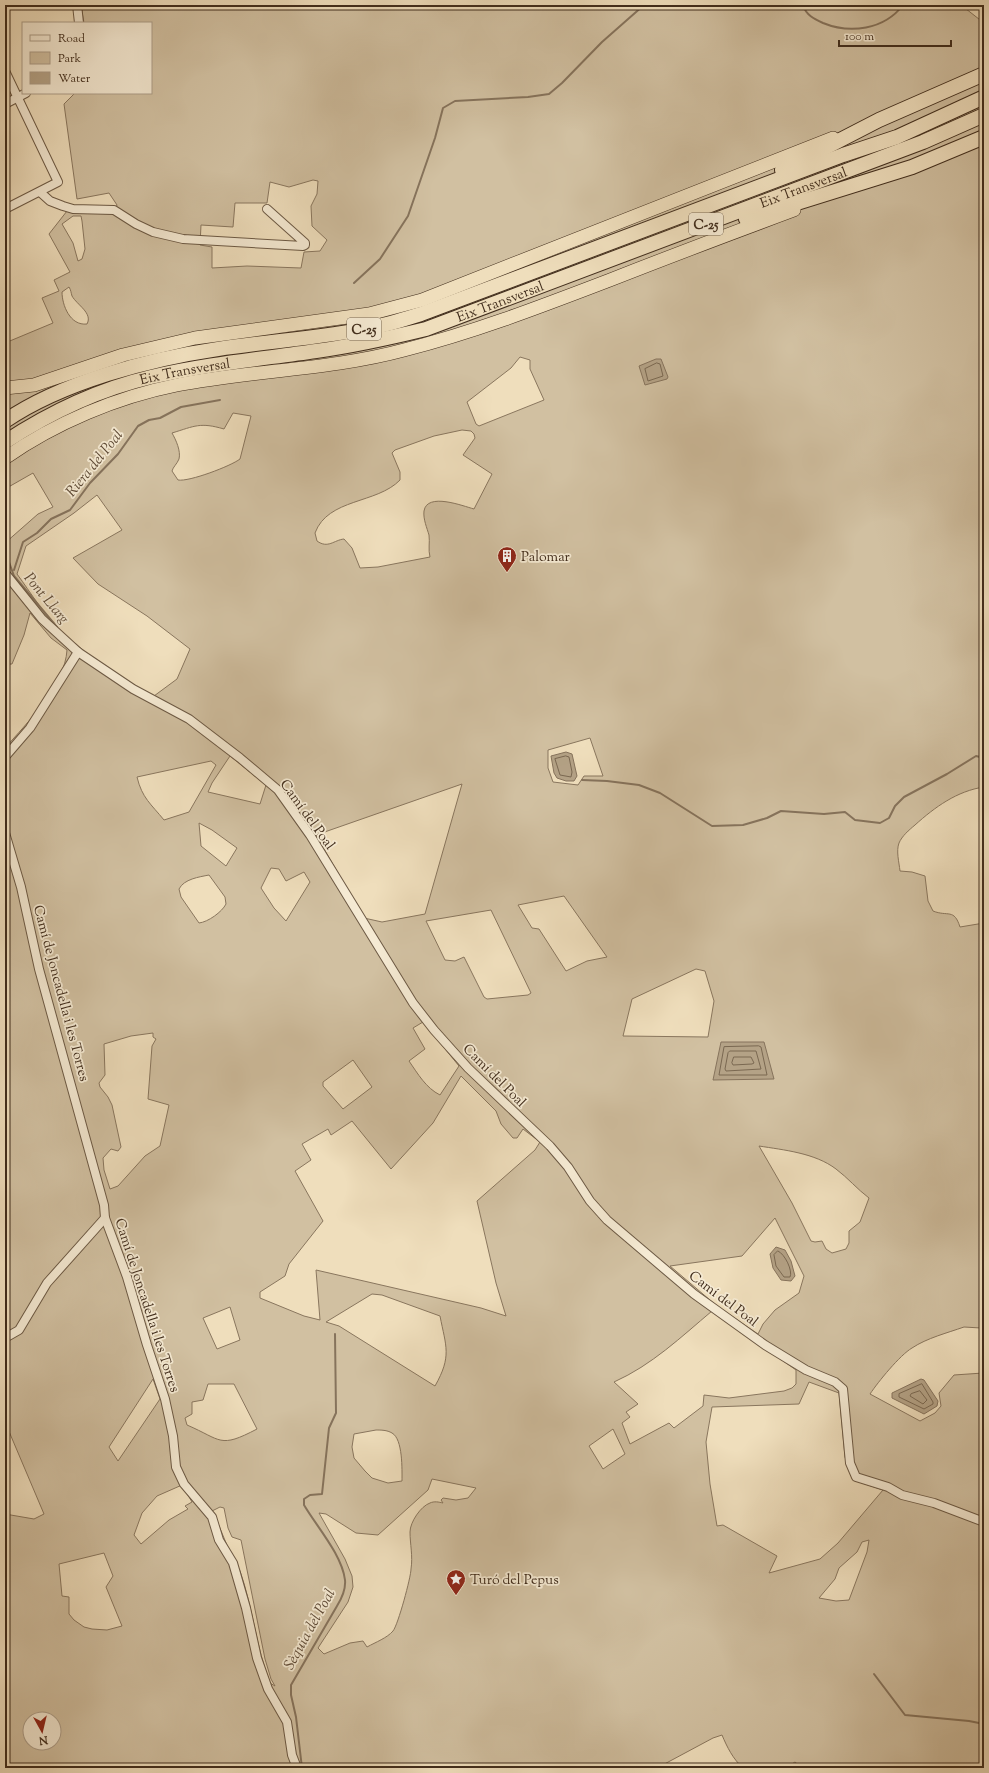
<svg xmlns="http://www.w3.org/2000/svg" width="989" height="1773" viewBox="0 0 989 1773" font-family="'Sorts Mill Goudy',serif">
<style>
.green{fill:#d1c0a1;stroke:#89765e;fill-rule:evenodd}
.water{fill:#b4a286;stroke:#86735c}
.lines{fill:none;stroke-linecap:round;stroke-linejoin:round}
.shore{stroke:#7a6851;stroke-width:1}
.stream{stroke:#86735c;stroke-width:2}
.minor-casing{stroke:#6c5944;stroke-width:10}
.trunk-casing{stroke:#412d1c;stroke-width:14}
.motorway-casing{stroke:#412d1c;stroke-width:16}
.minor{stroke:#f5ead3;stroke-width:8}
.trunk{stroke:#efdebc;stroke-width:13}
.motorway{stroke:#efdebc;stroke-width:14}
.labels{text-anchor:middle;stroke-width:3.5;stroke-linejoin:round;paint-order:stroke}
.shield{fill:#f5ead3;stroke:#776653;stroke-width:1}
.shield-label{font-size:13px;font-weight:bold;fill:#412d1c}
.street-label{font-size:14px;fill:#412d1c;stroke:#f5ead3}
.poi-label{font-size:14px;fill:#412d1c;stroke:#f5ead3;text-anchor:start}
.water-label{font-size:15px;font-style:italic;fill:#5e4a36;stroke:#f5ead3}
</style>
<rect width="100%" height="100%" fill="#efdebc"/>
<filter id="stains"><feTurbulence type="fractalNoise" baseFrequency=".005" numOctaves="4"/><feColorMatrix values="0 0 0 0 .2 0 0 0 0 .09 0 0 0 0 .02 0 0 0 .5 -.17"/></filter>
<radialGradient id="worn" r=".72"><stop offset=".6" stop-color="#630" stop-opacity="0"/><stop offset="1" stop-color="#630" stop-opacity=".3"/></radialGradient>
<path class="green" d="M 81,5 L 961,5 L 984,23 L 984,787 C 957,791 935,807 915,825 C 909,830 902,836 899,843 C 896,851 899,862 900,871 L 912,872 L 925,876 L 928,901 L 933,911 C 948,917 954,908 960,927 L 984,923 L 984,1768 L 802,1768 L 795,1762 L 785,1768 L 743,1768 C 733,1759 727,1747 722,1735 L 713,1738 L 657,1768 L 5,1768 L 5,1514 L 34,1519 L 44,1514 L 5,1422 L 5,748 C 27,723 65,685 67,650 L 51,638 L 30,613 L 24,635 L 12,664 L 10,664 L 5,678 L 5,543 L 38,514 L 53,507 L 33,473 L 5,489 L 5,343 L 53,323 L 42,298 L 59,291 L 54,280 L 70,272 L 49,234 L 67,211 L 114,212 L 117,205 L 109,193 L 77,199 L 64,104 L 75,93 L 151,93 L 151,23 L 84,23 ZM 313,180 L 318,181 L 317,194 L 311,206 L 312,226 L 327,240 L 320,251 L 304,252 L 301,268 L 247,266 L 212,268 L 212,247 L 200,245 L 201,225 L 233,227 L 235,203 L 267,203 L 270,182 L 289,187 ZM 73,216 L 81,216 L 82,221 L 85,249 L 82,259 L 78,261 L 73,243 L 62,224 ZM 69,287 C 71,290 71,293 72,296 C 77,305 93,313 87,324 C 70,326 62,305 62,292 ZM 520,357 L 530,360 L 530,369 L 544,400 L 479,426 L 476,424 L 467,402 L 511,368 ZM 233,413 L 251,416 L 240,459 C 231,466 189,482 178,480 L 172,471 C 173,467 177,464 179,459 C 181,451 176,440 172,433 C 195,426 200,422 224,429 ZM 462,430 L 471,431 L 474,434 L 475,438 L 463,455 L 492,474 L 474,509 C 463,506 427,492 424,511 C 423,519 427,528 429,535 C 430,542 428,550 430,557 L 378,567 L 360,568 L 352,548 L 344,539 C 334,540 328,549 317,541 L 315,533 C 328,498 377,504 400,480 L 400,472 L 392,453 L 395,450 L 434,436 ZM 97,495 L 122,530 L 73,558 L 98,584 L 147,616 L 190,649 L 177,679 L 154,696 C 121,680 88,658 62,632 C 44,615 31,593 17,574 L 26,546 L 74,513 ZM 590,738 L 603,776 L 584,776 L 578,785 L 553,782 L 548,768 L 548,750 ZM 230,756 L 266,785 L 260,804 L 208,792 L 212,783 ZM 211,761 L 216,765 L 189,812 L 164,820 C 151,804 142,798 137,777 ZM 462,784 L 425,914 L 382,922 L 364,918 L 316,835 ZM 199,823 L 212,830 L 237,848 L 226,866 L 201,846 ZM 271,868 L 279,869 L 286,881 L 304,872 L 310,882 L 286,921 L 274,908 L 261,888 ZM 209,875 L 225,897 L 226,904 C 222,912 208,922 199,923 L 181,897 L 179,889 C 184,879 199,877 209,875 ZM 564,896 L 607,957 L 587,961 L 566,971 L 539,929 L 532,928 L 518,905 ZM 491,910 L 531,993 L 528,995 L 487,999 L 484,997 L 464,957 L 455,961 L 445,960 L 426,921 ZM 696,969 L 705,971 L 714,1001 L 708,1037 L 623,1036 L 632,999 ZM 423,1022 L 459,1066 L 440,1095 C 426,1088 418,1074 409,1061 L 425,1049 L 413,1028 ZM 153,1033 L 153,1037 L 156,1039 L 152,1046 L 148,1099 L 169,1105 L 160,1146 L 145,1156 L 118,1186 L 110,1189 L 104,1170 L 103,1158 L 111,1149 L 118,1151 L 121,1147 L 112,1105 L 108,1097 L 100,1087 L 99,1083 L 105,1075 L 104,1044 L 131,1036 ZM 353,1060 L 372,1087 L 343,1109 L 323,1086 L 323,1082 ZM 461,1076 L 496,1111 L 501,1124 L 513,1138 L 517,1138 L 523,1129 L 540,1142 L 535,1150 L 477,1201 L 496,1283 L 506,1316 L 481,1308 L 316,1270 L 320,1320 L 304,1316 L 260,1298 L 260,1292 L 285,1276 L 289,1264 L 323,1221 L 295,1171 L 311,1160 L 302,1144 L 328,1129 L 331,1135 L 352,1121 L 391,1169 L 433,1123 ZM 759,1146 C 784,1150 815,1153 836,1169 C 848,1178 857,1189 869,1198 L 860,1222 L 849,1231 L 849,1243 L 846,1249 L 832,1253 L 826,1249 L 822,1241 L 815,1242 L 811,1241 L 792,1203 ZM 775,1218 L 804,1276 L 799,1293 L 775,1310 L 763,1324 L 758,1334 L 717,1306 L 670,1266 L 742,1256 ZM 372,1294 L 382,1295 L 440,1316 C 446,1347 452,1356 435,1386 L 339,1326 L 326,1322 ZM 230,1307 L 240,1340 L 217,1349 L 203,1318 ZM 712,1311 L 796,1370 L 796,1384 L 792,1388 L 784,1391 L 729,1398 L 704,1395 L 703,1406 L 674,1428 L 669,1423 L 630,1444 L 622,1423 L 630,1417 L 626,1412 L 638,1404 L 614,1382 C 652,1365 681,1337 712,1311 ZM 964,1327 L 981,1328 L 983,1373 L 954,1375 L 939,1393 L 941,1406 L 935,1413 L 920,1421 L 870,1394 C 878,1382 900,1355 912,1348 C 927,1338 947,1333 964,1327 ZM 153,1379 L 160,1399 L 118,1461 L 109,1447 ZM 809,1382 L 839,1393 L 845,1457 L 853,1480 L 883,1490 L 838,1543 L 820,1559 L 769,1573 L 777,1556 L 723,1525 L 717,1526 L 710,1484 L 706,1442 L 712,1407 L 799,1404 ZM 208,1384 L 234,1384 L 257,1429 C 219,1449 222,1440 187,1425 L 185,1418 L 192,1414 L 192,1402 L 203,1400 ZM 613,1429 L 625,1454 L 603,1469 L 589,1446 ZM 376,1430 C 381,1430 387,1430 392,1433 C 403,1439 402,1470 402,1481 L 388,1483 L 372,1478 L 365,1471 L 354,1458 L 352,1447 L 354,1434 ZM 432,1479 L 476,1488 L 468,1498 L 456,1500 L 443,1498 L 441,1500 L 443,1503 C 439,1502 434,1501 430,1503 C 421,1506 410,1522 410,1532 C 410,1544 413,1556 411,1569 C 411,1577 398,1625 393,1631 C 387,1638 376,1642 367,1647 L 363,1641 L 350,1643 L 324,1654 L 318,1648 L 348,1602 L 353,1587 L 352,1576 L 345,1559 L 319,1513 L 326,1514 L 356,1533 L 378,1535 L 428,1490 ZM 182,1485 L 192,1502 L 185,1506 L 188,1509 L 169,1520 L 141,1544 L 134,1535 L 142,1513 L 157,1496 ZM 220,1507 L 224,1508 L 228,1528 L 232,1537 L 241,1540 L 265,1659 L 271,1679 L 275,1686 L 270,1683 C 256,1647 253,1608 240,1571 C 238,1566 233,1561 231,1555 C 226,1544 222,1532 217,1521 C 216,1518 213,1515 212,1511 ZM 869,1540 L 867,1552 L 849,1600 L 836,1601 L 819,1598 L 835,1579 L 839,1568 L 857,1552 L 862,1542 ZM 104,1553 L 113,1576 L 106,1587 L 122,1626 L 107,1630 L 92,1629 L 84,1627 L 74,1620 L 69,1614 L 69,1597 L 62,1596 L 59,1564 ZM 30,1719 L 54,1719 L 54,1743 L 30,1743 Z"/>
<g class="water">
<polygon points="656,359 661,359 668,377 667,379 645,385 639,366"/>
<polygon points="566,752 572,754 577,776 574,781 566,781 557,778 554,773 551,756"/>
<polygon points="721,1042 764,1042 774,1079 713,1080"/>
<polygon points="776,1247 785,1250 791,1261 795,1276 791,1281 781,1280 773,1268 770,1254"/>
<polygon points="921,1379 924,1380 938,1401 937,1406 924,1414 892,1398 892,1393"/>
</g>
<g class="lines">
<g class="shore">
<polygon points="657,363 660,364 663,376 648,381 645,369"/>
<polygon points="566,756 569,757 572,772 571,777 560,775 555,759"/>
<polygon points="759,1046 761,1047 767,1075 719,1075 724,1047"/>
<polygon points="730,1051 756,1051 761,1069 726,1071 725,1069 728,1053"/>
<polygon points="734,1057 751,1057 754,1063 752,1064 733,1065 732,1063"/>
<path d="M 778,1251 C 785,1254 793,1271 790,1277 L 784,1277 L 776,1266 L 774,1255 Z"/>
<polygon points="922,1384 933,1402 933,1404 924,1409 899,1397 899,1394"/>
<polygon points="920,1391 927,1400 923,1404 910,1396 911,1394"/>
</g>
<g class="stream">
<path d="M 803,5 C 806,15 814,19 823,23 C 850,34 884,30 903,5"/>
<polyline points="354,283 380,259 408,216 435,138 443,108 455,101 528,97 549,94 562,83 602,42 644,5"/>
<polyline points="5,551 14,576 57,627"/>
<polyline points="14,570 23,542 37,533 51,519 70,510 90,483 118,454 138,426 149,420 160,418 181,407 220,400"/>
<polyline points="5,588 6,587"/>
<polyline points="75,644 83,651"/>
<polyline points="582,780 607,781 639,785 660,793 712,826 743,825 767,818 781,811 824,814 845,812 855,820 880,823 889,818 895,806 904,797 947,774 976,756 984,758"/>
<polyline points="874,1674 905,1715 969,1721 984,1724"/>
<path d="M 302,1768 L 296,1717 L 291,1695 L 291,1685 L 337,1606 C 342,1598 346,1590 345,1580 C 342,1555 317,1527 304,1505 L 304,1499 L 310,1495 L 322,1494 L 329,1428 L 336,1413 L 335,1334"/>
</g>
<g class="minor-casing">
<g id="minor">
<polyline points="77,5 79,23"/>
<polyline points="5,71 58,182 5,209"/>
<polyline points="5,104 26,93"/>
<polyline points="40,192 50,201 63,206 73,209 114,210 136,224 153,232 183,239 303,246 305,245 305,243 267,209"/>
<polyline points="5,573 42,619 78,652 133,689 189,719 240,758 278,790 310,835 413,1003 434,1030 468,1068 550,1146 568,1167 590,1201 607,1220 694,1294 765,1345 806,1370 835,1382 843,1389 850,1463 856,1477 888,1487 902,1495 934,1503 984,1522"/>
<polyline points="5,757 30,728 78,652"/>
<polyline points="5,833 21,887 39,969 104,1205 105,1218 127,1277 147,1345 165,1399 173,1436 176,1467 184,1484 212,1517 219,1540 233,1563 246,1608 257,1658 268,1689 287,1722 292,1755 297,1768"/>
<polyline points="5,1338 19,1330 47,1283 105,1218"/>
</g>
</g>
<g class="trunk-casing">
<g id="trunk">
<polyline points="5,388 34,385 123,355 195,338 369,314 422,300 833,138"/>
<path d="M 5,458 C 55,423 117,397 177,385 C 252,370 330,370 404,350 C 475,332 542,306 610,280 C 671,256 732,233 794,210"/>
</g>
</g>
<g class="motorway-casing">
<g id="motorway">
<polyline points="782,170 879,120 984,74"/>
<polyline points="746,219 912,167 984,137"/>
<path d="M 5,421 C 62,382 150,359 218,349 C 270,341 323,338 374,327 C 390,324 405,319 421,314 L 843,155 L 897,137 L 984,97"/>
<path id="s1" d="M 5,442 C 49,413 100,389 151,377 C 206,364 261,359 316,351 C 353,346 389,338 426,329 L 923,142 L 984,115"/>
</g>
</g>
<use href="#minor" class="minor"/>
<use href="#trunk" class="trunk"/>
<use href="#motorway" class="motorway"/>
</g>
<defs>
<g id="building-pin" transform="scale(1)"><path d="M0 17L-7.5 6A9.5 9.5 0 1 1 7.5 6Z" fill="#8f2418" stroke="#f5ead3"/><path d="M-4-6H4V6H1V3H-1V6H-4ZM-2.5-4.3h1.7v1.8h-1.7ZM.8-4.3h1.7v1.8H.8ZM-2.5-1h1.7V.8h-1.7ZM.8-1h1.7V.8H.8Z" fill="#fff"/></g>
<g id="sight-pin" transform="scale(1)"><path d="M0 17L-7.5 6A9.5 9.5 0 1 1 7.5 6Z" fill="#8f2418" stroke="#f5ead3"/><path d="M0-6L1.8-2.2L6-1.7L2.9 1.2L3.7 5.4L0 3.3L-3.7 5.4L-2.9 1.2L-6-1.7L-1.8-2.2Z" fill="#fff"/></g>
</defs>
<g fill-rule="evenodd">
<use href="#building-pin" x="507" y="556"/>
<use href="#sight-pin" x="456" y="1579"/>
</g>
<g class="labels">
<g class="shield">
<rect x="689" y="213" width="34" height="22" rx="3"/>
<rect x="347" y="318" width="34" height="22" rx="3"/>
</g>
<g class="shield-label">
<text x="706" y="229">C-25</text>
<text x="364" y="334">C-25</text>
</g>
<g class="street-label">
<text dy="5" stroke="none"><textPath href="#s1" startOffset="843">Eix Transversal</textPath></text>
<text dy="5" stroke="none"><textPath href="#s1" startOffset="519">Eix Transversal</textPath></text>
<text dy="5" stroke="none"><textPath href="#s1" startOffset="195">Eix Transversal</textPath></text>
<text transform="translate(308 814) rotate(54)" y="5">Camí del Poal</text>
<text transform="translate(62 993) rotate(75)" y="5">Camí de Joncadella i les Torres</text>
<text transform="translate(495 1075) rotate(45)" y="5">Camí del Poal</text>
<text transform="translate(724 1298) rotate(37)" y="5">Camí del Poal</text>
<text transform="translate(148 1305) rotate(72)" y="5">Camí de Joncadella i les Torres</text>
</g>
<g class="poi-label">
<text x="521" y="561">Palomar</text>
<text x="470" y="1584">Turó del Pepus</text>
</g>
<g class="water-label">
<text transform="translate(94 463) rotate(-51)" y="5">Riera del Poal</text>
<text transform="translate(47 598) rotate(50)" y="5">Pont Llarg</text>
<text transform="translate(309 1629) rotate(-61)" y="5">Sèquia del Poal</text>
</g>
</g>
<rect width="989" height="1773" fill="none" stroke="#efdebc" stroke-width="20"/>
<rect x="6" y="6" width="977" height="1761" fill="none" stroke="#412d1c" stroke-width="2"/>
<rect x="10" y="10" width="969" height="1753" fill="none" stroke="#412d1c"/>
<rect x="22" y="22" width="130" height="72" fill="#f5ead3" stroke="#ad9e8a"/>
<rect x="30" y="35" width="20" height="6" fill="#f5ead3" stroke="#ad9e8a"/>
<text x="58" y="42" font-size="12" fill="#412d1c">Road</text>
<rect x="30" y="52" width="20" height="12" fill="#d1c0a1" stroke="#ad9e8a"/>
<text x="58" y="62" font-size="12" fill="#412d1c">Park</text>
<rect x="30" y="72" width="20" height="12" fill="#b4a286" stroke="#ad9e8a"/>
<text x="58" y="82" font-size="12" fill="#412d1c">Water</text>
<g transform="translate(42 1731) rotate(172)"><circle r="19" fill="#f5ead3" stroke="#ad9e8a"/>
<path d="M0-3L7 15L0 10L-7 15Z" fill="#8f2418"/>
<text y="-6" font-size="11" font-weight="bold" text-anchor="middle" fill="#412d1c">N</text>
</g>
<path d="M839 40v6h112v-6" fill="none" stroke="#412d1c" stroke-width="2"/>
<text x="845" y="40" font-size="12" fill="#412d1c" stroke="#f5ead3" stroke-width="3" paint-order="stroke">100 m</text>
<rect width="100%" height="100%" filter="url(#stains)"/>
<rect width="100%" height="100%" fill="url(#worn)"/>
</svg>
